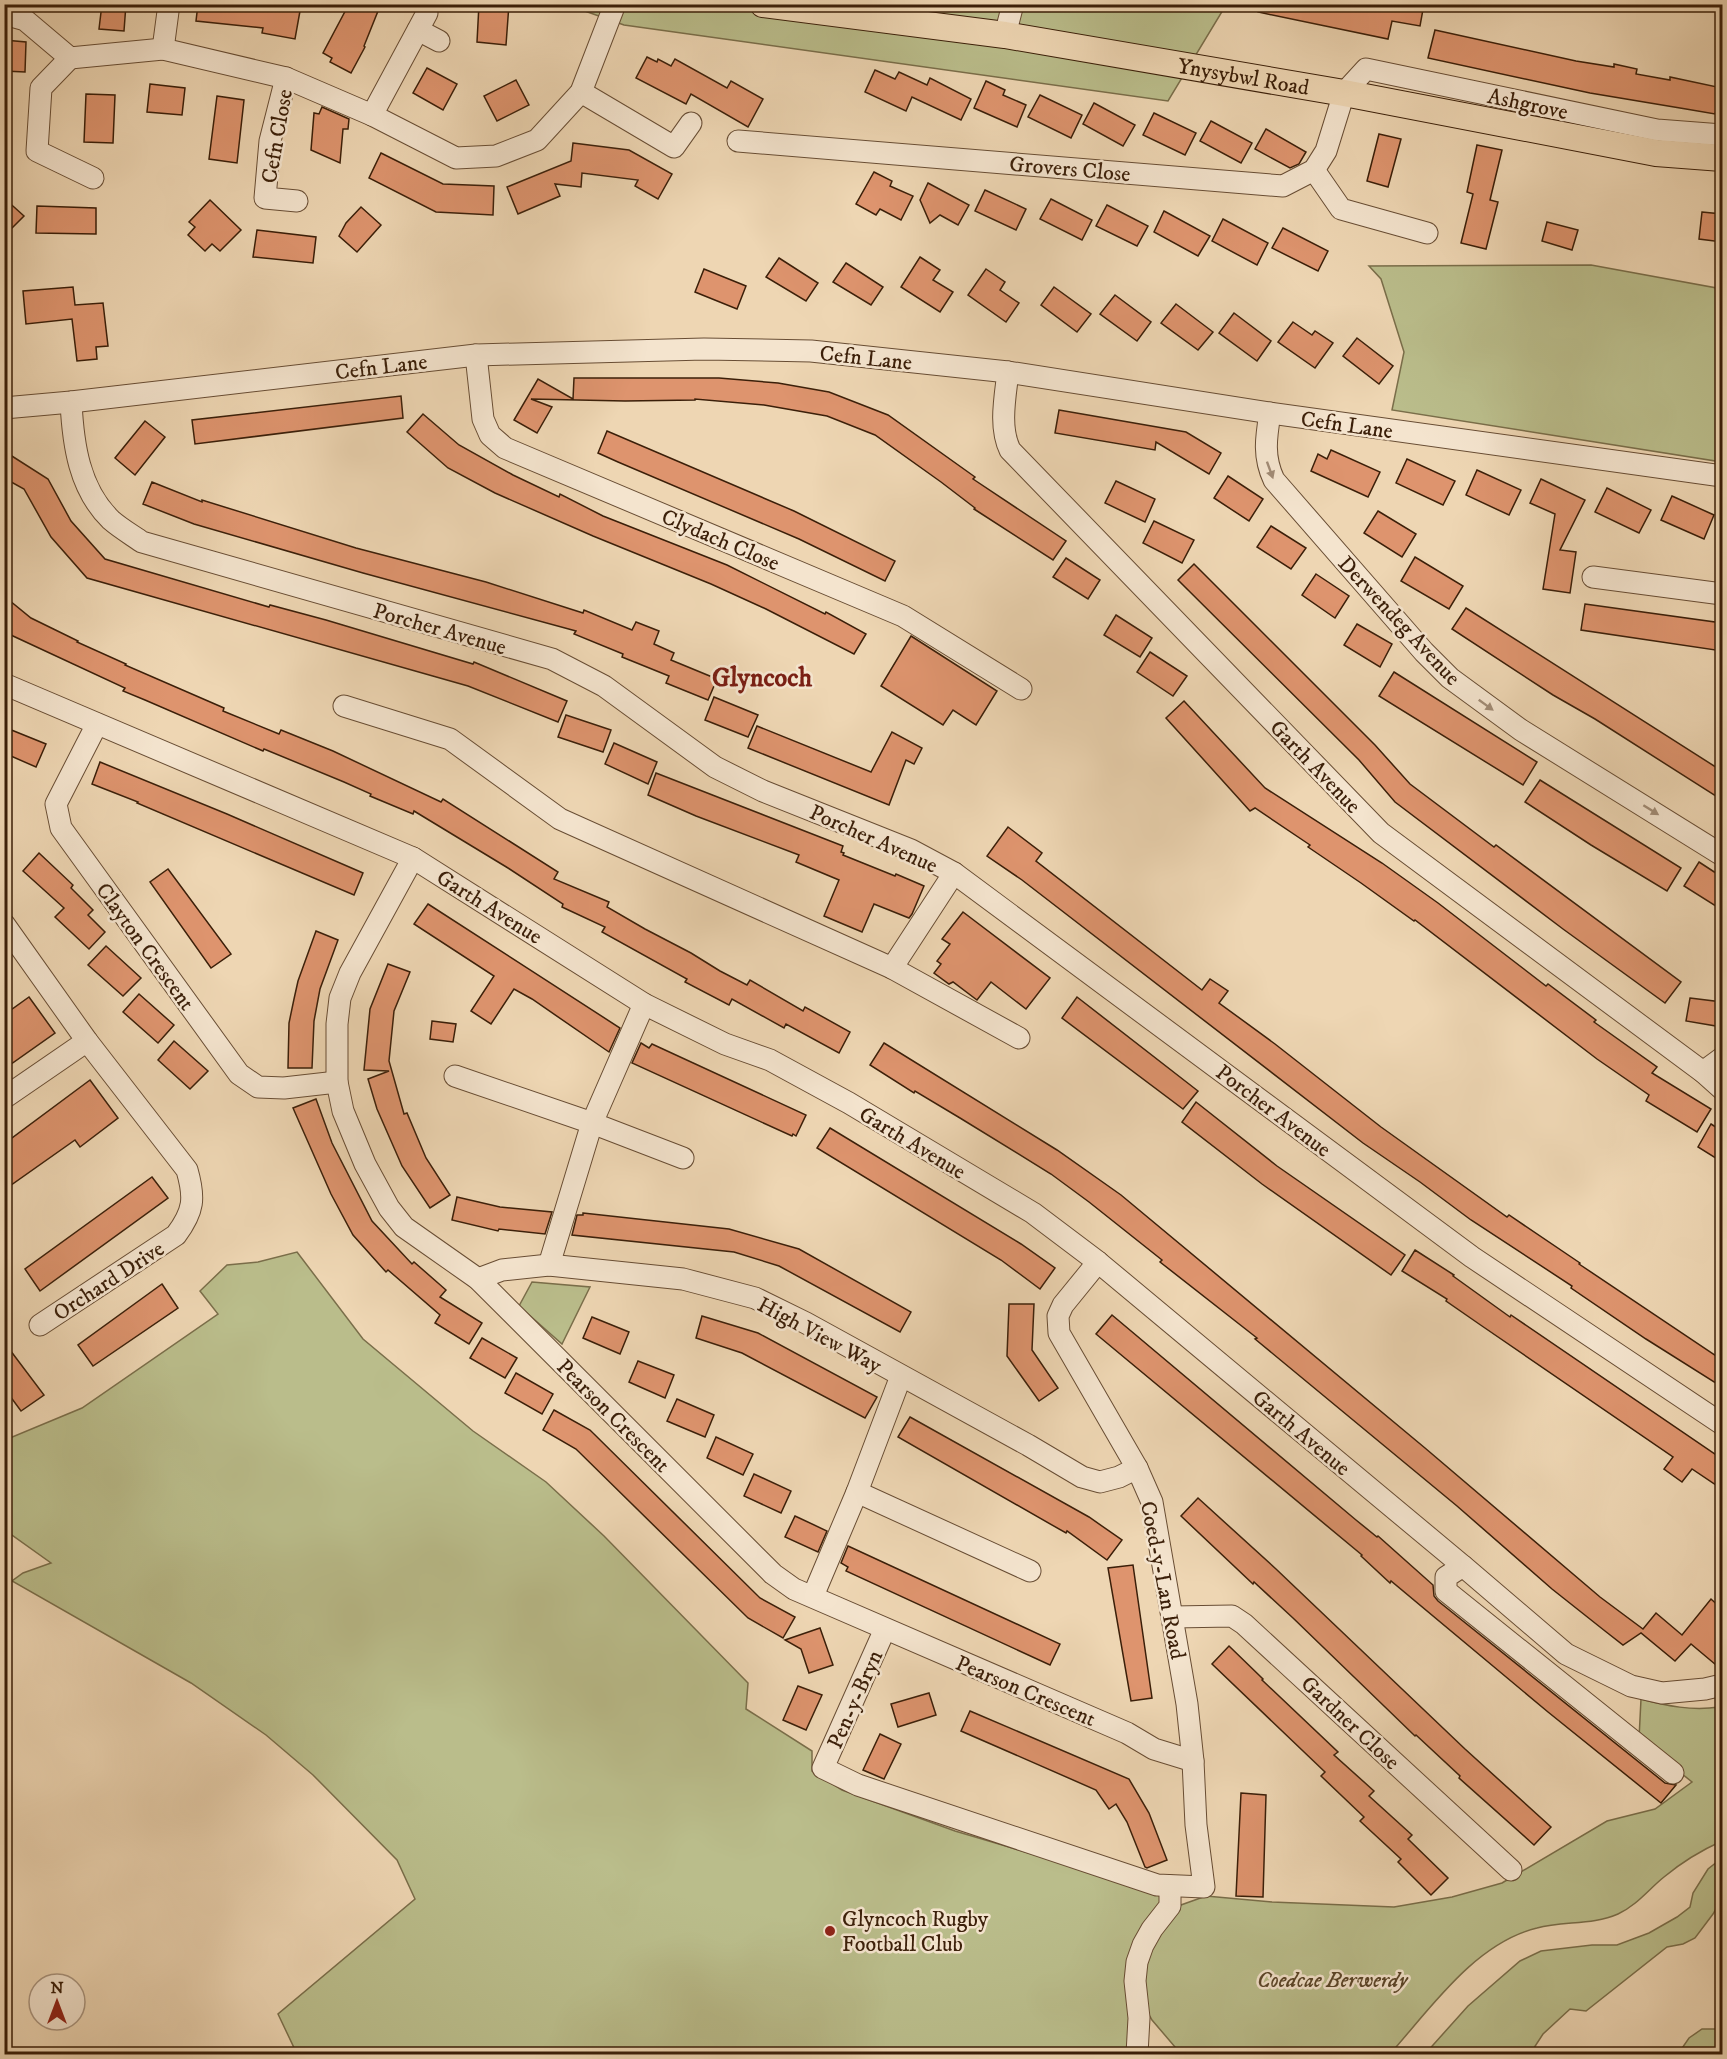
<svg xmlns="http://www.w3.org/2000/svg" width="1727" height="2059" viewBox="0 0 1727 2059" font-family="'IM FELL DW Pica',serif">
<style>
.green{fill:#babd8b;stroke:#7a6e4a;stroke-width:1.5}
.building{fill:#de946e;stroke:#3b1f09;stroke-width:1.5}
.lines{fill:none;stroke-linecap:round;stroke-linejoin:round}
.minor-casing{stroke:#684d34;stroke-width:23}
.major-casing{stroke:#3b1f09;stroke-width:28}
.minor{stroke:#f4e4ce;stroke-width:21}
.major{stroke:#eed6b3;stroke-width:26}
.oneway{fill:#a18b75}
.poi-dot{fill:#8f2418;stroke:#f4e4ce;stroke-width:2}
.labels{text-anchor:middle;stroke-width:5;stroke-linejoin:round;paint-order:stroke}
.street-label{font-size:22px;fill:#3b1f09;stroke:#f4e4ce}
.poi-label{font-size:22px;fill:#3b1f09;stroke:#f4e4ce;text-anchor:start}
.park-label{font-size:22px;font-style:italic;fill:#5b462a;stroke:#f4e4ce}
.quarter-label{font-size:26px;font-weight:bold;fill:#7a1f14;stroke:#f4e4ce}
</style>
<rect width="100%" height="100%" fill="#eed6b3"/>
<filter id="stains"><feTurbulence type="fractalNoise" baseFrequency=".00333" numOctaves="4"/><feColorMatrix values="0 0 0 0 .2 0 0 0 0 .09 0 0 0 0 .02 0 0 0 .5 -.17"/></filter>
<radialGradient id="worn" r=".72"><stop offset=".6" stop-color="#630" stop-opacity="0"/><stop offset="1" stop-color="#630" stop-opacity=".3"/></radialGradient>
<g class="green">
<polygon points="568,5 1226,5 1168,101 624,25"/>
<polygon points="1591,265 1722,289 1722,462 1392,410 1404,352 1381,279 1369,266"/>
<polygon points="297,1252 363,1339 473,1431 546,1482 604,1536 748,1683 746,1709 812,1751 812,1771 842,1790 955,1831 1169,1895 1150,1924 1131,2054 297,2054 278,2014 415,1899 397,1860 313,1775 266,1735 191,1683 12,1581 23,1573 51,1563 5,1530 5,1440 82,1408 218,1314 200,1291 227,1265 258,1262"/>
<polygon points="532,1282 590,1287 562,1344 519,1306"/>
<path d="M 1641,1699 C 1667,1706 1692,1711 1719,1707 L 1722,1710 L 1722,1841 C 1702,1850 1682,1862 1664,1877 C 1649,1889 1636,1906 1618,1914 C 1593,1925 1563,1921 1537,1928 C 1475,1943 1430,2009 1390,2054 L 1181,2054 L 1152,2020 L 1146,2010 L 1142,1974 L 1150,1951 L 1167,1921 L 1181,1905 L 1206,1896 L 1272,1902 L 1394,1907 L 1452,1897 L 1502,1883 L 1607,1821 L 1655,1809 L 1692,1782 L 1639,1739 Z"/>
<polygon points="1722,1858 1722,1898 1713,1914 1695,1938 1683,1944 1667,1947 1586,2011 1570,2009 1543,2034 1530,2054 1425,2054 1468,2006 1520,1961 1541,1951 1592,1945 1617,1945 1649,1933 1677,1917 1690,1907 1693,1893 1708,1869"/>
<polygon points="1702,2029 1722,2029 1722,2054 1678,2054 1689,2038"/>
</g>
<g class="building">
<polygon points="102,4 126,4 124,31 99,29"/>
<polygon points="198,4 266,4 300,11 295,39 262,33 263,28 196,21"/>
<polygon points="349,4 366,4 378,11 364,46 365,47 351,73 330,62 332,58 323,53"/>
<polygon points="479,4 509,4 506,45 477,42"/>
<polygon points="1259,4 1424,4 1420,26 1392,21 1388,39 1258,12"/>
<polygon points="1435,30 1576,61 1614,67 1614,64 1637,69 1636,74 1670,80 1670,77 1722,88 1722,112 1716,111 1715,114 1686,109 1590,93 1428,58"/>
<polygon points="4,40 26,42 25,72 4,71"/>
<polygon points="647,57 657,62 658,59 671,66 675,59 727,88 731,81 763,99 748,127 691,94 686,104 636,78"/>
<polygon points="427,68 457,84 443,110 413,93"/>
<polygon points="875,70 895,79 899,72 927,85 930,78 971,99 961,120 912,97 906,111 865,92"/>
<polygon points="516,80 529,105 497,121 484,96"/>
<polygon points="986,81 1005,90 1003,95 1026,105 1017,127 974,108"/>
<polygon points="150,84 185,88 182,115 147,112"/>
<polygon points="86,94 115,95 113,143 84,142"/>
<polygon points="1040,95 1082,115 1071,138 1028,117"/>
<polygon points="217,96 244,100 237,163 209,159"/>
<polygon points="1094,103 1135,125 1123,146 1083,124"/>
<polygon points="322,107 349,119 348,129 343,129 340,163 311,150 314,113 319,114"/>
<polygon points="1154,113 1196,133 1185,155 1143,135"/>
<polygon points="1211,121 1252,143 1241,163 1200,141"/>
<polygon points="1266,129 1306,152 1299,164 1290,168 1255,149"/>
<polygon points="1379,134 1401,139 1388,187 1367,181"/>
<polygon points="573,143 629,150 672,174 658,199 635,186 638,180 582,173 581,187 555,184 560,196 518,214 507,187 571,161"/>
<polygon points="1477,145 1502,150 1490,200 1498,202 1486,249 1461,243 1473,194 1467,192"/>
<polygon points="381,153 443,184 494,186 493,215 436,212 369,178"/>
<polygon points="874,172 892,181 890,186 913,196 901,220 880,209 876,215 856,204"/>
<polygon points="928,183 969,205 958,225 940,215 930,223 920,200"/>
<polygon points="985,190 1026,209 1016,230 975,211"/>
<polygon points="4,198 24,216 4,236"/>
<polygon points="1051,199 1092,220 1082,240 1040,219"/>
<polygon points="210,200 241,230 220,251 212,244 205,251 188,235 195,227 189,222"/>
<polygon points="1107,205 1148,226 1137,246 1096,226"/>
<polygon points="37,206 96,208 96,234 36,233"/>
<polygon points="361,207 381,225 357,252 339,236 346,223"/>
<polygon points="1164,211 1210,236 1198,256 1154,232"/>
<polygon points="1702,212 1722,214 1722,242 1699,239"/>
<polygon points="1223,219 1268,243 1257,265 1212,241"/>
<polygon points="1547,222 1578,230 1572,250 1542,241"/>
<polygon points="1283,228 1328,251 1318,271 1272,248"/>
<polygon points="257,230 316,237 313,263 253,257"/>
<polygon points="920,257 940,270 933,280 953,292 940,312 901,287"/>
<polygon points="779,258 818,283 806,301 766,277"/>
<polygon points="846,263 883,287 871,305 833,282"/>
<polygon points="704,269 746,286 737,309 695,292"/>
<polygon points="986,269 1005,282 1000,290 1019,303 1006,322 968,295"/>
<polygon points="73,287 75,305 103,303 108,346 96,347 97,359 77,361 72,319 26,324 23,291"/>
<polygon points="1054,287 1091,314 1077,332 1041,305"/>
<polygon points="1115,295 1151,322 1137,341 1100,314"/>
<polygon points="1176,304 1213,332 1198,350 1161,323"/>
<polygon points="1234,313 1271,341 1257,361 1219,333"/>
<polygon points="1293,322 1312,335 1315,331 1333,343 1315,368 1278,342"/>
<polygon points="1357,338 1393,366 1379,384 1343,356"/>
<polygon points="574,378 719,378 778,383 829,392 888,415 975,477 973,479 1066,541 1053,560 974,509 975,508 941,482 875,435 827,416 764,405 695,399 695,400 625,401 531,399 552,407 537,433 514,420 538,379 573,399"/>
<polygon points="401,396 403,418 195,444 192,420"/>
<polygon points="1059,410 1186,432 1221,453 1209,474 1156,442 1155,450 1055,433"/>
<polygon points="423,414 459,445 513,475 559,497 560,494 603,516 727,565 825,614 826,612 866,634 854,654 766,609 711,584 593,536 495,493 448,468 407,432"/>
<polygon points="145,421 165,437 135,475 115,458"/>
<polygon points="607,431 794,511 895,561 885,581 799,539 618,462 598,453"/>
<polygon points="1331,450 1380,472 1368,497 1311,471 1318,454 1327,459"/>
<polygon points="4,451 48,479 71,521 105,559 269,607 270,605 326,620 473,664 474,662 567,701 558,722 468,686 87,578 51,537 24,489 4,478"/>
<polygon points="1407,459 1455,481 1443,505 1396,483"/>
<polygon points="1477,470 1521,490 1509,515 1466,495"/>
<polygon points="1228,476 1263,499 1249,521 1214,498"/>
<polygon points="1541,479 1585,500 1560,550 1576,552 1570,593 1543,589 1555,514 1530,503"/>
<polygon points="1116,481 1155,499 1145,522 1105,503"/>
<polygon points="152,482 202,502 202,500 356,548 486,582 583,613 584,610 632,630 636,622 659,631 654,644 674,653 671,660 717,679 708,700 666,683 669,676 622,657 623,654 574,634 576,631 363,573 194,524 143,504"/>
<polygon points="1607,488 1651,510 1639,533 1595,512"/>
<polygon points="1672,496 1714,515 1704,539 1661,520"/>
<polygon points="1378,511 1416,534 1402,557 1364,533"/>
<polygon points="1154,521 1194,540 1182,563 1143,543"/>
<polygon points="1271,526 1306,548 1291,569 1257,547"/>
<polygon points="1415,557 1463,586 1449,609 1401,581"/>
<polygon points="1066,558 1100,580 1088,599 1053,577"/>
<polygon points="1194,564 1375,745 1410,784 1494,847 1496,845 1681,982 1665,1003 1563,929 1395,802 1359,760 1178,580"/>
<polygon points="1316,574 1349,596 1335,618 1302,595"/>
<polygon points="4,596 31,618 78,641 77,642 126,664 125,665 224,708 223,711 279,734 281,730 333,751 441,802 443,799 558,872 554,879 609,902 607,907 645,929 691,953 720,971 747,985 750,980 803,1011 805,1007 850,1032 839,1053 786,1024 784,1028 732,999 729,1005 685,982 687,979 602,932 605,927 562,907 563,904 508,868 414,811 413,814 370,796 371,794 344,782 264,749 263,751 145,700 123,691 125,688 13,636 4,629"/>
<polygon points="1585,604 1722,623 1722,651 1581,630"/>
<polygon points="1466,608 1722,771 1722,800 1595,719 1553,695 1452,629"/>
<polygon points="1116,615 1152,638 1140,657 1104,635"/>
<polygon points="1357,624 1392,644 1380,667 1344,645"/>
<polygon points="911,636 997,691 976,725 953,710 943,725 881,686"/>
<polygon points="1150,652 1187,676 1173,696 1137,672"/>
<polygon points="1394,672 1537,762 1523,785 1379,696"/>
<polygon points="714,697 758,715 748,737 705,720"/>
<polygon points="1184,701 1265,788 1382,863 1438,903 1546,986 1548,984 1596,1020 1594,1022 1657,1067 1652,1073 1711,1109 1697,1132 1646,1101 1649,1095 1597,1059 1415,920 1414,921 1361,883 1308,847 1310,845 1255,808 1250,811 1166,718"/>
<polygon points="566,715 611,730 603,752 558,737"/>
<polygon points="757,726 871,772 892,732 922,748 914,764 906,760 889,805 748,748"/>
<polygon points="4,727 46,744 36,767 4,753"/>
<polygon points="614,743 657,762 648,784 605,764"/>
<polygon points="100,762 227,814 363,873 354,895 137,803 138,802 92,784"/>
<polygon points="656,773 843,846 841,852 844,853 843,855 895,876 896,874 924,886 912,914 909,918 874,904 862,932 824,916 839,880 796,862 799,855 696,816 648,795"/>
<polygon points="1540,780 1681,868 1667,891 1591,845 1525,802"/>
<polygon points="1008,827 1042,853 1036,861 1202,990 1210,979 1228,991 1219,1003 1275,1044 1381,1127 1507,1217 1509,1215 1580,1263 1579,1264 1722,1360 1722,1387 1646,1339 1571,1288 1572,1286 1471,1220 1420,1182 1363,1143 1022,880 987,856"/>
<polygon points="39,853 73,885 71,888 93,910 88,915 105,932 89,949 55,917 64,908 23,871"/>
<polygon points="1699,862 1722,877 1722,910 1684,886"/>
<polygon points="168,869 231,954 211,968 150,882"/>
<polygon points="428,904 620,1028 609,1052 532,999 514,989 491,1024 471,1011 494,976 414,924"/>
<polygon points="963,912 1050,978 1026,1009 991,982 977,1000 953,982 949,984 934,973 941,964 937,961 950,944 942,939"/>
<polygon points="316,931 338,940 320,989 314,1021 312,1068 288,1068 289,1023 294,999 298,981"/>
<polygon points="106,946 141,978 123,996 88,965"/>
<polygon points="388,964 410,972 394,1011 389,1061 404,1114 407,1113 426,1158 450,1195 430,1208 402,1166 377,1109 368,1079 389,1071 364,1070 370,1009"/>
<polygon points="139,994 174,1025 158,1043 123,1012"/>
<polygon points="29,997 55,1033 4,1069 4,1015"/>
<polygon points="1077,997 1198,1091 1183,1109 1062,1018"/>
<polygon points="1690,998 1722,1002 1722,1027 1686,1021"/>
<polygon points="432,1021 456,1024 453,1042 430,1039"/>
<polygon points="174,1041 208,1071 190,1089 158,1060"/>
<polygon points="641,1043 649,1048 652,1044 806,1115 796,1136 793,1134 792,1136 632,1063"/>
<polygon points="884,1043 1057,1150 1121,1195 1425,1448 1600,1597 1643,1629 1656,1613 1682,1635 1711,1599 1722,1609 1722,1670 1691,1644 1675,1661 1641,1633 1623,1645 1605,1631 1552,1589 1457,1506 1255,1339 1257,1338 1160,1262 1162,1260 1089,1202 1051,1174 960,1118 915,1091 914,1093 870,1065"/>
<polygon points="90,1080 118,1118 80,1147 75,1140 4,1190 4,1144"/>
<polygon points="316,1099 332,1143 372,1221 412,1264 414,1262 446,1290 440,1297 482,1323 469,1344 435,1323 440,1315 388,1270 386,1272 353,1235 331,1194 293,1108"/>
<polygon points="1196,1102 1277,1166 1405,1255 1391,1275 1262,1184 1182,1122"/>
<polygon points="1711,1124 1722,1131 1722,1162 1698,1147"/>
<polygon points="830,1128 1021,1244 1055,1268 1040,1289 1001,1260 817,1148"/>
<polygon points="152,1177 168,1198 40,1291 25,1269"/>
<polygon points="457,1197 500,1207 552,1212 545,1234 499,1229 498,1231 452,1220"/>
<polygon points="583,1213 729,1229 799,1249 911,1312 900,1332 779,1266 734,1252 572,1235 577,1215 583,1215"/>
<polygon points="1415,1250 1454,1275 1453,1276 1510,1317 1511,1315 1722,1459 1722,1489 1692,1469 1682,1482 1664,1469 1673,1457 1482,1326 1446,1301 1447,1299 1402,1271"/>
<polygon points="162,1284 178,1308 93,1366 78,1345"/>
<polygon points="1009,1304 1034,1304 1032,1350 1058,1388 1039,1401 1007,1356"/>
<polygon points="1112,1315 1356,1520 1377,1537 1378,1536 1433,1585 1434,1596 1438,1601 1665,1783 1676,1785 1661,1803 1548,1712 1391,1581 1390,1583 1361,1556 1362,1555 1096,1334"/>
<polygon points="702,1316 758,1333 877,1397 865,1418 742,1353 696,1338"/>
<polygon points="592,1317 629,1332 620,1354 583,1338"/>
<polygon points="482,1338 517,1358 505,1378 470,1358"/>
<polygon points="4,1342 44,1395 21,1411 4,1388"/>
<polygon points="638,1361 674,1375 665,1398 629,1382"/>
<polygon points="516,1373 553,1394 542,1414 505,1393"/>
<polygon points="677,1399 714,1415 705,1437 667,1421"/>
<polygon points="554,1410 590,1430 760,1598 795,1617 783,1638 748,1618 576,1449 543,1430"/>
<polygon points="910,1417 1089,1517 1122,1540 1107,1560 1067,1531 1066,1533 898,1437"/>
<polygon points="716,1437 753,1454 743,1475 707,1458"/>
<polygon points="754,1474 791,1491 781,1513 744,1496"/>
<polygon points="1198,1498 1276,1569 1465,1749 1551,1827 1534,1845 1459,1778 1460,1776 1416,1735 1415,1736 1293,1618 1254,1582 1253,1584 1181,1516"/>
<polygon points="795,1516 827,1531 818,1552 785,1537"/>
<polygon points="848,1546 1060,1644 1050,1665 846,1571 848,1567 841,1563"/>
<polygon points="1133,1565 1152,1698 1131,1701 1108,1568"/>
<polygon points="820,1628 833,1665 809,1673 801,1649 785,1640"/>
<polygon points="1229,1646 1263,1679 1262,1680 1338,1752 1334,1755 1374,1791 1369,1796 1412,1835 1408,1839 1448,1878 1431,1895 1398,1862 1401,1859 1360,1821 1364,1817 1321,1776 1325,1772 1212,1664"/>
<polygon points="798,1686 822,1695 806,1730 783,1720"/>
<polygon points="929,1693 936,1715 898,1727 891,1704"/>
<polygon points="970,1711 1129,1779 1149,1813 1167,1860 1147,1868 1145,1867 1127,1822 1116,1804 1109,1809 1096,1790 961,1731"/>
<polygon points="880,1734 901,1744 884,1779 863,1770"/>
<polygon points="1241,1793 1266,1795 1263,1897 1236,1896"/>
</g>
<g class="lines">
<g class="minor-casing">
<g id="minor">
<polyline points="427,13 372,115 456,158 496,156 537,140 581,92 615,4"/>
<polyline points="4,14 25,20 70,58 163,49 286,78 372,115"/>
<polyline points="418,30 439,41"/>
<polyline points="1005,35 1013,4"/>
<polyline points="163,49 169,4"/>
<polyline points="70,58 41,88 37,151 93,178"/>
<polyline points="286,78 270,141 265,198 297,201"/>
<polyline points="581,92 674,147 691,123"/>
<polyline points="738,141 1283,186 1314,170 1326,151 1344,93 1366,69 1657,130 1722,135"/>
<polyline points="1314,170 1341,209 1427,233"/>
<polyline points="476,355 483,419 490,435 505,448 903,616 1021,689"/>
<path d="M 1008,372 C 1005,398 999,427 1010,450 L 1381,833 L 1703,1072 L 1722,1089"/>
<path d="M 71,402 C 73,444 79,489 111,520 C 120,528 132,535 142,542 L 552,659 L 604,686 L 715,767 L 763,791 L 911,850 L 954,873 L 1472,1257 L 1722,1424"/>
<polyline points="4,408 71,402 476,355 704,349 811,351 1008,372 1270,413 1722,476"/>
<path d="M 1270,413 C 1266,438 1263,457 1274,480 L 1424,652 L 1450,678 L 1521,730 L 1722,855"/>
<polyline points="1593,577 1722,594"/>
<polyline points="4,684 413,858 644,1004 725,1044 770,1060 849,1103 1033,1213 1098,1262 1463,1566 1446,1577 1446,1591 1673,1773"/>
<polyline points="344,706 450,739 560,819 892,968 1019,1038"/>
<polyline points="97,724 56,804 61,828 239,1074 258,1087 284,1088 337,1082"/>
<polyline points="413,858 350,973 340,998 337,1024 337,1082 343,1111 365,1164 389,1208 404,1227 478,1279 773,1574 794,1589 1127,1733 1154,1749 1193,1761"/>
<path d="M 4,924 L 87,1041 L 187,1170 C 195,1198 194,1211 176,1235 L 40,1325"/>
<polyline points="892,968 954,873"/>
<polyline points="1703,1072 1722,1058"/>
<polyline points="455,1076 592,1123 683,1158"/>
<polyline points="4,1098 87,1041"/>
<polyline points="549,1265 592,1123 644,1004"/>
<polyline points="478,1279 502,1270 549,1265 683,1279 755,1298 806,1323 1028,1445 1082,1477 1100,1482 1119,1477 1137,1468"/>
<polyline points="857,1492 1030,1571"/>
<polyline points="1463,1566 1566,1654 1631,1686 1662,1693 1705,1689 1722,1685"/>
<polyline points="813,1596 857,1492 901,1376"/>
<polyline points="1173,1617 1232,1616 1244,1624 1511,1870"/>
<polyline points="885,1629 823,1768 858,1785 1157,1885 1204,1887 1196,1825 1193,1761 1187,1704 1152,1502 1137,1468 1059,1333 1058,1316 1063,1305 1098,1262"/>
<polyline points="1137,2054 1139,2018 1135,1981 1137,1962 1143,1945 1152,1929 1170,1906 1170,1886"/>
</g>
</g>
<g class="major-casing">
<g id="major">
<path id="s1" d="M 763,4 L 1005,35 L 1344,93 L 1656,153 L 1722,158"/>
</g>
</g>
<use href="#minor" class="minor"/>
<use href="#major" class="major"/>
</g>
<defs><path id="oneway-solid" d="M-6-.8H1V-3.2L6.5 0L1 3.2V.8H-6Z" transform="scale(1.5)"/></defs>
<g class="oneway">
<use href="#oneway-solid" transform="translate(1270 470) rotate(70)"/>
<use href="#oneway-solid" transform="translate(1486 705) rotate(36)"/>
<use href="#oneway-solid" transform="translate(1651 810) rotate(32)"/>
</g>
<circle class="poi-dot" cx="830" cy="1931" r="6"/>
<g class="labels">
<g class="street-label">
<text dy="8" stroke="none"><textPath href="#s1" startOffset="486">Ynysybwl Road</textPath></text>
<text transform="translate(1528 103) rotate(12)" y="8">Ashgrove</text>
<text transform="translate(276 136) rotate(-80)" y="8">Cefn Close</text>
<text transform="translate(1070 168) rotate(5)" y="8">Grovers Close</text>
<text transform="translate(866 357) rotate(6)" y="8">Cefn Lane</text>
<text transform="translate(381 366) rotate(-7)" y="8">Cefn Lane</text>
<text transform="translate(1347 424) rotate(8)" y="8">Cefn Lane</text>
<text transform="translate(721 539) rotate(23)" y="8">Clydach Close</text>
<text transform="translate(1400 620) rotate(47)" y="8">Derwendeg Avenue</text>
<text transform="translate(440 628) rotate(16)" y="8">Porcher Avenue</text>
<text transform="translate(1316 766) rotate(46)" y="8">Garth Avenue</text>
<text transform="translate(874 838) rotate(24)" y="8">Porcher Avenue</text>
<text transform="translate(490 906) rotate(32)" y="8">Garth Avenue</text>
<text transform="translate(146 946) rotate(54)" y="8">Clayton Crescent</text>
<text transform="translate(1274 1110) rotate(37)" y="8">Porcher Avenue</text>
<text transform="translate(913 1142) rotate(31)" y="8">Garth Avenue</text>
<text transform="translate(108 1280) rotate(-33)" y="8">Orchard Drive</text>
<text transform="translate(820 1334) rotate(28)" y="8">High View Way</text>
<text transform="translate(614 1415) rotate(45)" y="8">Pearson Crescent</text>
<text transform="translate(1302 1432) rotate(40)" y="8">Garth Avenue</text>
<text transform="translate(1164 1580) rotate(79)" y="8">Coed-y-Lan Road</text>
<text transform="translate(1026 1690) rotate(23)" y="8">Pearson Crescent</text>
<text transform="translate(854 1699) rotate(-66)" y="8">Pen-y-Bryn</text>
<text transform="translate(1351 1722) rotate(43)" y="8">Gardner Close</text>
</g>
<g class="poi-label">
<text x="842" y="1926">Glyncoch Rugby<tspan x="842" dy="25">Football Club</tspan></text>
</g>
<g class="park-label">
<text x="1332" y="1987">Coedcae Berwerdy</text>
</g>
<g class="quarter-label">
<text x="762" y="686">Glyncoch</text>
</g>
</g>
<rect width="1727" height="2059" fill="none" stroke="#eed6b3" stroke-width="24"/>
<rect x="6" y="6" width="1715" height="2047" fill="none" stroke="#3b1f09" stroke-width="3"/>
<rect x="12" y="12" width="1703" height="2035" fill="none" stroke="#3b1f09" stroke-width="1.5"/>
<g transform="translate(57 2002)"><circle r="28" fill="#f4e4ce" stroke="#aa957f" stroke-width="1.5"/>
<path d="M0-4.5L10 22L0 15L-10 22Z" fill="#8f2418"/>
<text y="-9" font-size="16" font-weight="bold" text-anchor="middle" fill="#3b1f09">N</text>
</g>
<rect width="100%" height="100%" filter="url(#stains)"/>
<rect width="100%" height="100%" fill="url(#worn)"/>
</svg>
